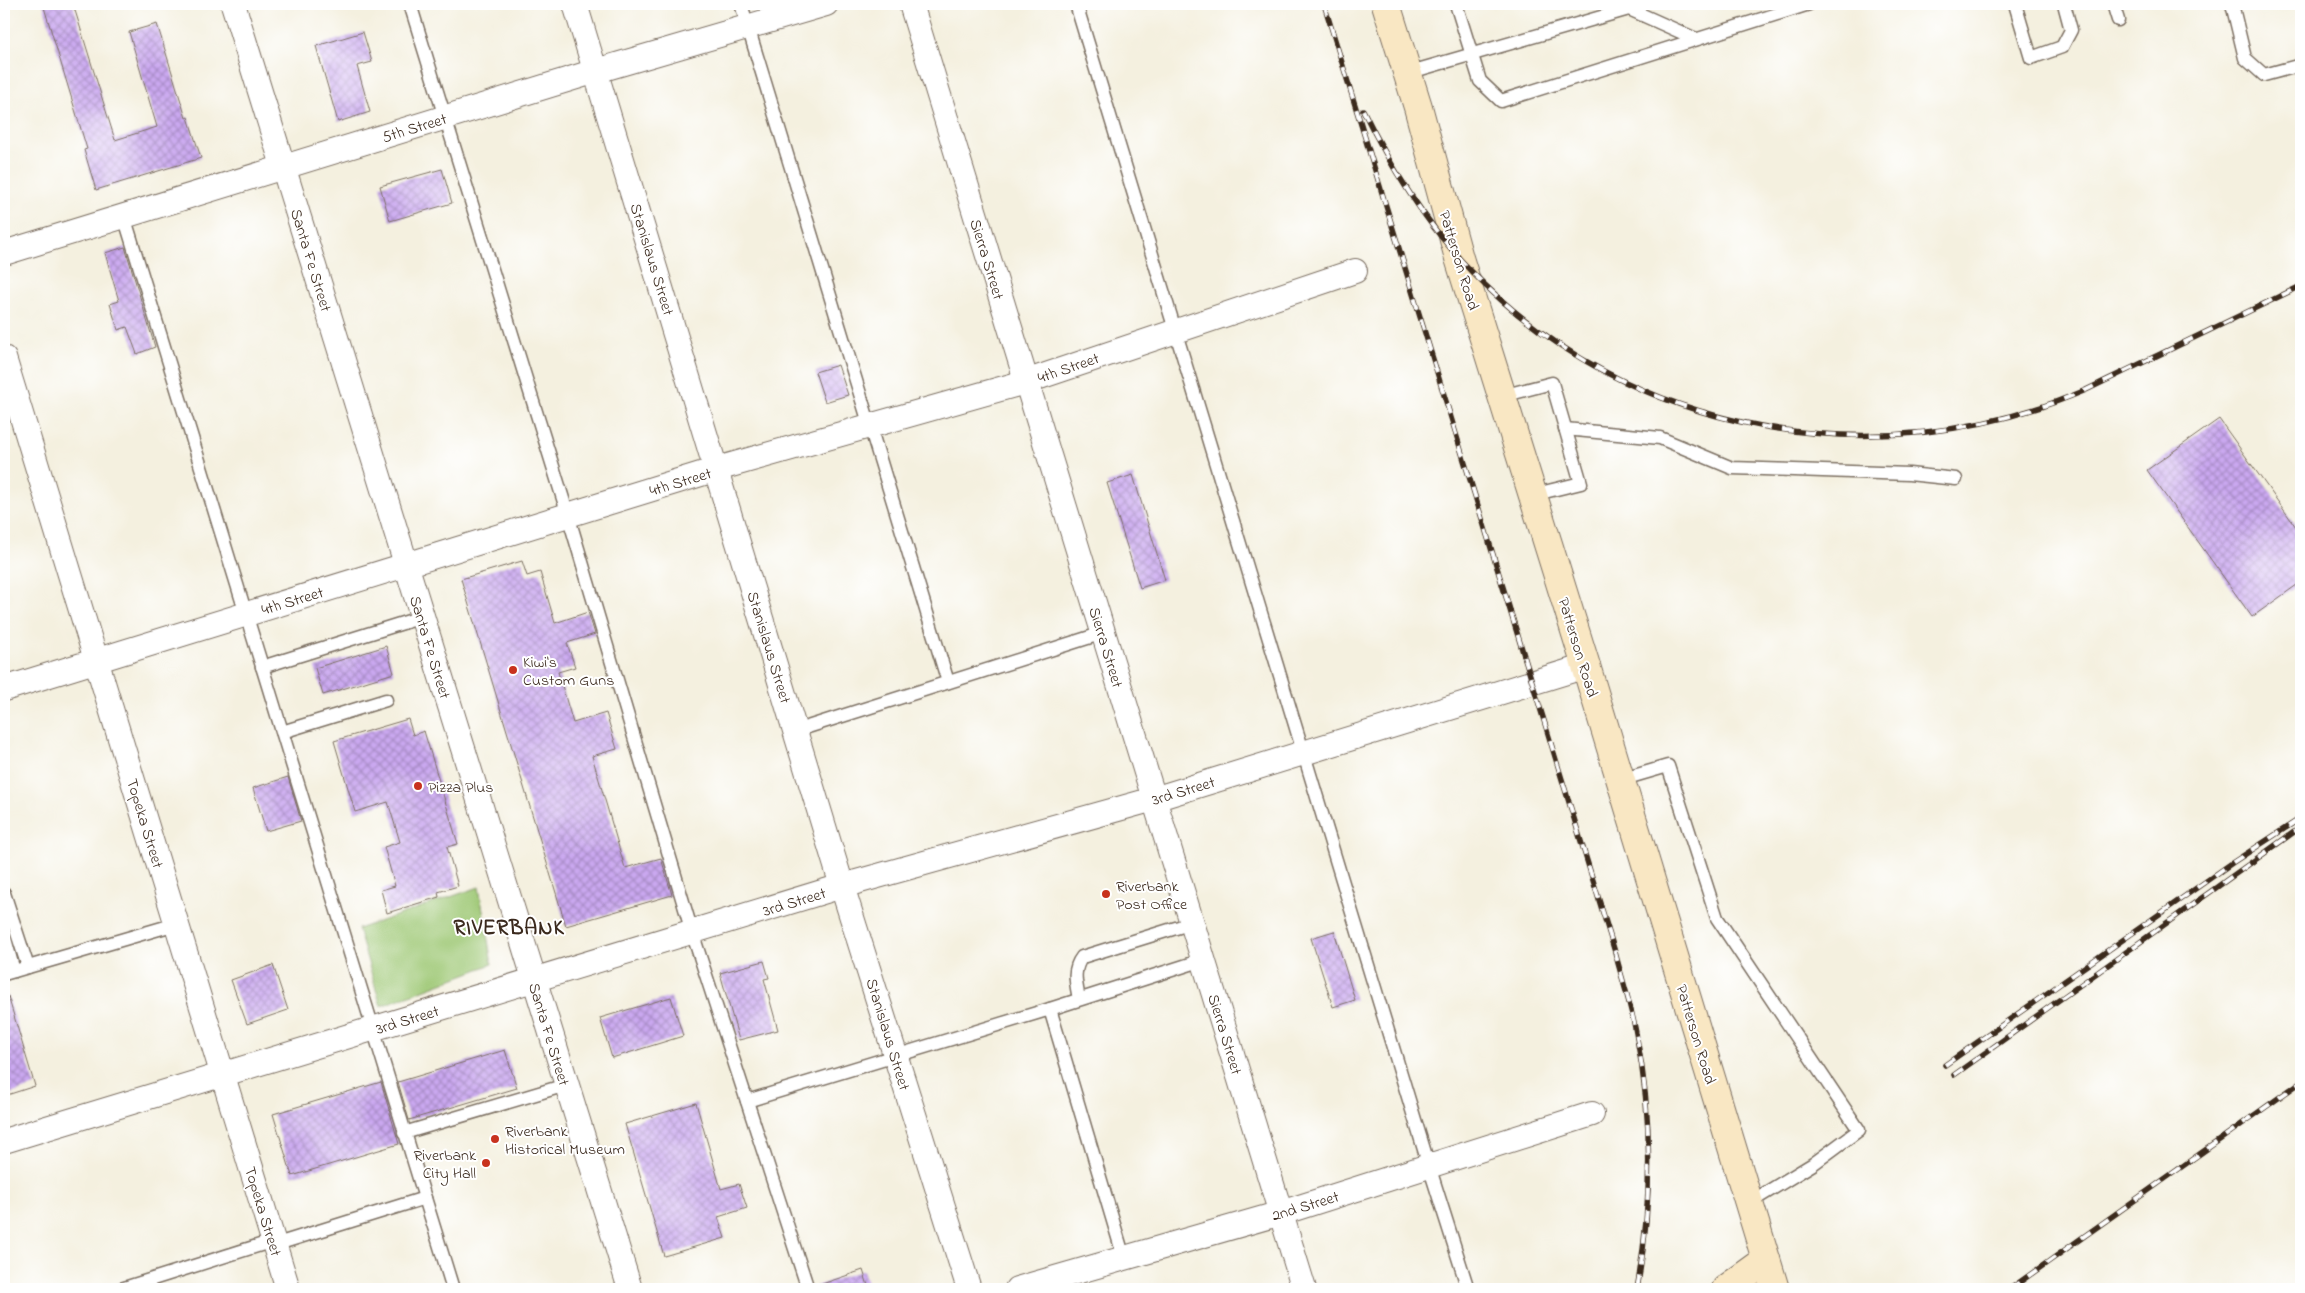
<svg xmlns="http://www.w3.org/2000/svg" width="2305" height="1293" viewBox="0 0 2305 1293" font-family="'Indie Flower',sans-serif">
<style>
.park{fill:#9ec875;stroke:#6c794a}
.building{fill:url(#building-cross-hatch)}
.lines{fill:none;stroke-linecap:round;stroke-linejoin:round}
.lane-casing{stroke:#7c6f62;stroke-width:15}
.street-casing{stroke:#7c6f62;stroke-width:26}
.secondary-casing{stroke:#7c6f62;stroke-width:30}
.lane{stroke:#fff;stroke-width:12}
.street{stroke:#fff;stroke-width:24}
.secondary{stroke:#f9e7c3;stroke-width:28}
.rail-casing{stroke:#3b2a1e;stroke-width:5.5}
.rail{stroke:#fff;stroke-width:4;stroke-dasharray:11;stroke-linecap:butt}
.poi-dot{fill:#c8321e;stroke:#fff;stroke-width:2}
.labels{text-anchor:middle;stroke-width:4;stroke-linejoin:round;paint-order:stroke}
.street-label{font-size:16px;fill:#3b2a1e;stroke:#fff}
.poi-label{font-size:16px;fill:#3b2a1e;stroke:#fff;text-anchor:start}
.district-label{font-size:21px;font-weight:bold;letter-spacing:1px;fill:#3b2a1e;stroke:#fff}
</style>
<defs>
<pattern id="building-cross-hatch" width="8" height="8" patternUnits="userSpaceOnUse" patternTransform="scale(1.25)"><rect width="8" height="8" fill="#caa8f0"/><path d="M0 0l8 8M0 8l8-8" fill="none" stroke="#a589c2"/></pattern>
</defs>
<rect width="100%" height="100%" fill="#fff"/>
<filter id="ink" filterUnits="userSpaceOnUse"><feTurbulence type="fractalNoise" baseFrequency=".02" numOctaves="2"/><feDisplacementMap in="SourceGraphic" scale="10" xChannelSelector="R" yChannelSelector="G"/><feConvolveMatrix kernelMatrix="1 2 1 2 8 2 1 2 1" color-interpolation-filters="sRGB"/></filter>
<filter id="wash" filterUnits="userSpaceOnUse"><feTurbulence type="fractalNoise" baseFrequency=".0096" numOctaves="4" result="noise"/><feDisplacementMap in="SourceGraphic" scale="20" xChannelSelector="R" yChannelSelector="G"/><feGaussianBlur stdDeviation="1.12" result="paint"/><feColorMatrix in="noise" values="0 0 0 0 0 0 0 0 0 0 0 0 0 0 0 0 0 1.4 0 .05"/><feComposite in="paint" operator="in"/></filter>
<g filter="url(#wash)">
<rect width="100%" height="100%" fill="#f4f0df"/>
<polygon class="park" points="479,887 492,964 381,1006 358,929"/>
<g id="blocks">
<g class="building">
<polygon points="43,4 73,4 115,140 157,127 129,32 157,24 186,118 188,117 201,158 96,190 84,150 87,149"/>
<polygon points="363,32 372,62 357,66 370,112 338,122 316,46"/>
<polygon points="442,169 452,203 390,221 380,186"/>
<polygon points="125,247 155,347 137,354 127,327 118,330 110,304 119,301 105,253"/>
<polygon points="838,365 848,395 825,402 815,372"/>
<polygon points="2219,419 2301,534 2301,582 2252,617 2147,470"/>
<polygon points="1133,475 1165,580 1140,588 1107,483"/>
<polygon points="522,561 527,576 540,572 555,623 588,612 595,634 567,643 575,667 558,672 573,723 606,713 617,749 592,756 625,868 661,858 672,895 566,926 461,579"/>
<polygon points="386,646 394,673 323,695 315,668"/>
<polygon points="408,719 413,735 424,731 458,844 447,847 458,886 438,892 439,897 387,913 381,890 395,886 384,847 400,842 388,802 355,812 334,741"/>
<polygon points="288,777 301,821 266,831 253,788"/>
<polygon points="1334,931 1355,1000 1333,1007 1311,938"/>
<polygon points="764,961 769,978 764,979 778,1030 739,1040 720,973"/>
<polygon points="273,965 288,1010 247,1024 231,980"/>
<polygon points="8,996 35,1086 4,1096 4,997"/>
<polygon points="671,997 683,1036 612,1058 600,1018"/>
<polygon points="505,1050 517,1088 409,1120 398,1082"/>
<polygon points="381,1082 399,1144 292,1176 273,1114"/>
<polygon points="696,1103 721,1189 739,1184 747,1208 718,1217 725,1238 664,1256 625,1124"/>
<polygon points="863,1270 869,1289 816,1289 816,1286"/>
</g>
</g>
</g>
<g filter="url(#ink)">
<use href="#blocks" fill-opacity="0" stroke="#7c6f62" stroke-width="1"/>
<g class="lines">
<g class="lane-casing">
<g id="lane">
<polyline points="410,4 568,515 692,932 808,1289"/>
<polyline points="741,4 948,682"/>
<polyline points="1076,4 1429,1166 1468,1289"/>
<polyline points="1456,4 1480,81 1501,101 1809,4"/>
<polyline points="2015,4 2031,58 2062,47 2071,30 2064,4"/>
<polyline points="2113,4 2118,20"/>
<polyline points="2232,4 2245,58 2264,75 2301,65"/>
<polyline points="1407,73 1629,9 1696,39"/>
<polyline points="124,216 425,1198"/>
<polyline points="1502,396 1552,383 1581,483 1532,495"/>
<polyline points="1565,429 1660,438 1732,468 1909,474 1956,479"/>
<polyline points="262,667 422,617"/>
<polyline points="795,731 1103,633"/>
<polyline points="282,732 386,700"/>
<polyline points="1620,780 1668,766 1717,918 1859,1130 1813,1164 1749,1203"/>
<polyline points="4,893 28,967"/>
<polyline points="4,935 14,971"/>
<polyline points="4,974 176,924"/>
<path d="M 1079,999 C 1076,983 1072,970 1082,957 L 1192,923"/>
<polyline points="1050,1009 1203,960"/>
<polyline points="747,1101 1050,1009 1124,1258"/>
<polyline points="404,1133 566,1085"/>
<polyline points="274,1245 425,1198 453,1289"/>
<polyline points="121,1289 273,1241"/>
</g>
</g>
<g class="street-casing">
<g id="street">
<polyline points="233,4 630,1289"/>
<polyline points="575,4 842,886 969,1289"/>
<polyline points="911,4 1304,1289"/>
<polyline points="4,253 596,71 826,4"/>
<polyline points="4,358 288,1289"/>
<polyline points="4,689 717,469 1025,382 1355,271"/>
<polyline points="4,1141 842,886 1154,799 1586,666"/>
<polyline points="1017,1289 1281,1213 1592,1114"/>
</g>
</g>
<g class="secondary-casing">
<g id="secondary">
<polyline points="1386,4 1418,107 1459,258 1586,666 1775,1289"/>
<polyline points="1726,1289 1766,1260"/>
</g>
</g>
<use href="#lane" class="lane"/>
<use href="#street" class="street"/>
<use href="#secondary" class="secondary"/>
<g class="rail-casing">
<g id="rail">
<path d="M 1324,4 L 1615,952 C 1622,979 1631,1005 1636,1033 C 1653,1117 1652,1205 1637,1289"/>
<path d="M 1363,110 C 1391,168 1426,224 1471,271 C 1630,436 1877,479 2086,390 L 2301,286"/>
<polyline points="1945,1065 2232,863 2301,818"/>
<polyline points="1954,1075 2301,827"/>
<polyline points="2010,1289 2301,1082"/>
</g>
</g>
<use href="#rail" class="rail"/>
</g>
</g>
<g class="poi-dot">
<circle cx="513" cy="670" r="5"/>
<circle cx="418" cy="786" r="5"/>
<circle cx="1106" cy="894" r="5"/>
<circle cx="495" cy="1139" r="5"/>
<circle cx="486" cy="1163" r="5"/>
</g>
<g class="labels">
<g class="street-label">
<text transform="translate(414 127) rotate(-17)" y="6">5th Street</text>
<text transform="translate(653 259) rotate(73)" y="6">Stanislaus Street</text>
<text transform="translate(988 259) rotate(73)" y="6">Sierra Street</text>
<text transform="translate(312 260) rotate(73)" y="6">Santa Fe Street</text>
<text transform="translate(1460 260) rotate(73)" y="6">Patterson Road</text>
<text transform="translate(1068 367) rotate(-19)" y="6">4th Street</text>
<text transform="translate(680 481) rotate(-17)" y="6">4th Street</text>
<text transform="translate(292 600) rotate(-17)" y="6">4th Street</text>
<text transform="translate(431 647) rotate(73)" y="6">Santa Fe Street</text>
<text transform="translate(770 647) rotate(73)" y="6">Stanislaus Street</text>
<text transform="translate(1107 647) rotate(73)" y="6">Sierra Street</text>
<text transform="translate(1579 647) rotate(73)" y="6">Patterson Road</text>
<text transform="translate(1183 790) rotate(-17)" y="6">3rd Street</text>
<text transform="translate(146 823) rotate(73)" y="6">Topeka Street</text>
<text transform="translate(794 901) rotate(-17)" y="6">3rd Street</text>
<text transform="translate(407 1019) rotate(-17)" y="6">3rd Street</text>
<text transform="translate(550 1034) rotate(73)" y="6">Santa Fe Street</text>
<text transform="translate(889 1034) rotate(73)" y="6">Stanislaus Street</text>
<text transform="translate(1226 1034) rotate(73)" y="6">Sierra Street</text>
<text transform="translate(1697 1034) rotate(73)" y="6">Patterson Road</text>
<text transform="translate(1305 1205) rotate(-17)" y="6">2nd Street</text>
<text transform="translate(264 1211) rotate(73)" y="6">Topeka Street</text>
</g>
<g class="poi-label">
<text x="523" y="667">Kiwi's<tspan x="523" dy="18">Custom Guns</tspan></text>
<text x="428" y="792">Pizza Plus</text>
<text x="1116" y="891">Riverbank<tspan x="1116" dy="18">Post Office</tspan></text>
<text x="505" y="1136">Riverbank<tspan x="505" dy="18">Historical Museum</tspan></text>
<text x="476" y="1160" text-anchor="end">Riverbank<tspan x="476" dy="18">City Hall</tspan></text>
</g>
<g class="district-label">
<text x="509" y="934">RIVERBANK</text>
</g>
</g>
<rect width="2305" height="1293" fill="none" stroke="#fff" stroke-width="20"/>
</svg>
